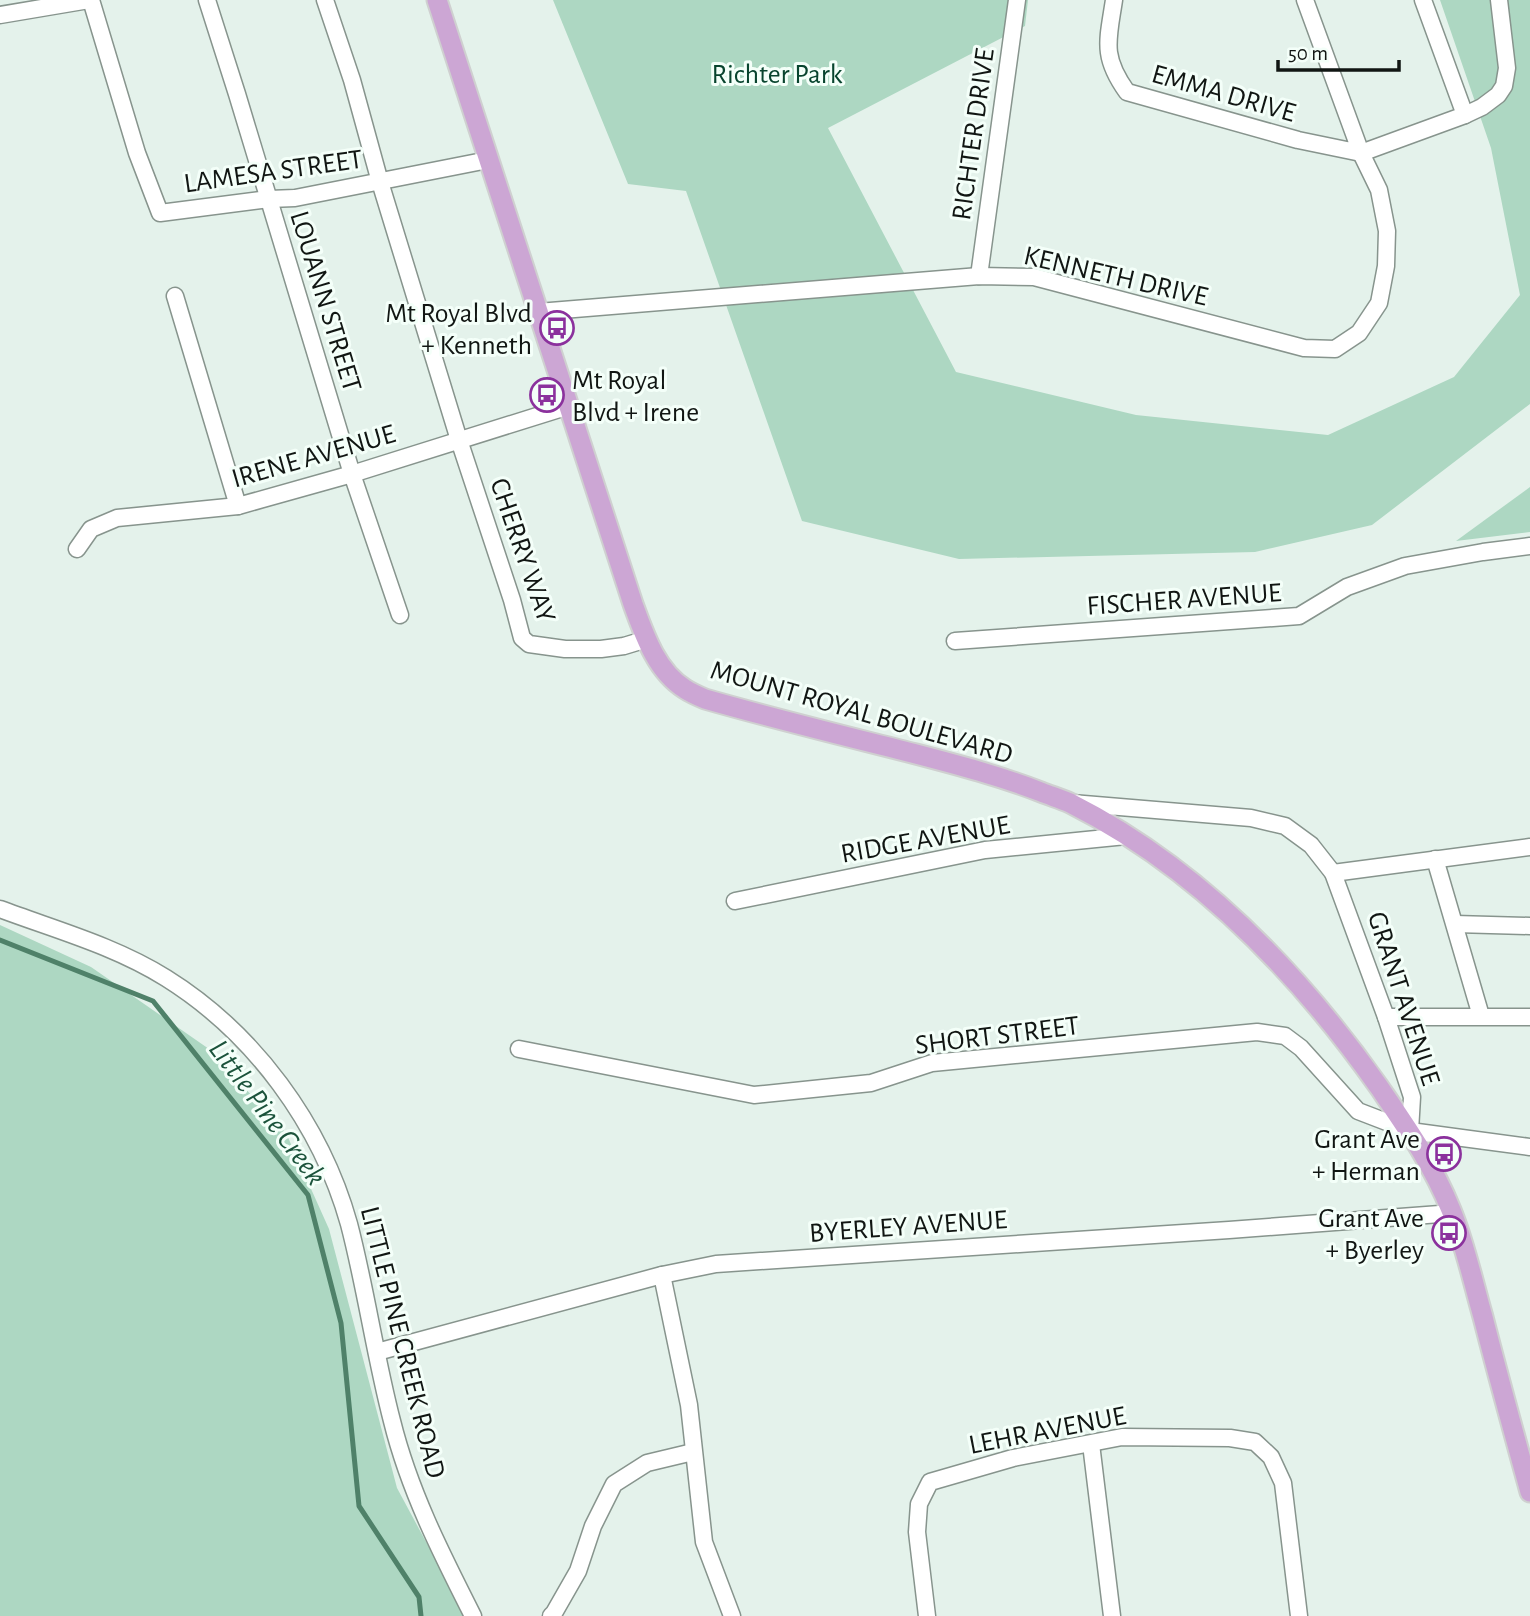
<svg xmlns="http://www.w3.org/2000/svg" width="1530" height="1616" viewBox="0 0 1530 1616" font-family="'Alegreya Sans',sans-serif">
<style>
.green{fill:#add7c2}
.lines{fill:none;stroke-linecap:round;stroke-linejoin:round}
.stream{stroke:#4f8169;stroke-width:5}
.minor-casing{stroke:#87948d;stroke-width:19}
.major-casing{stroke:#cfd0d0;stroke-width:23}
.minor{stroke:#fff;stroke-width:16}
.major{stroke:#cca6d4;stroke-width:19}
.labels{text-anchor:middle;stroke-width:6;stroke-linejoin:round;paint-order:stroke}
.park-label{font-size:28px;fill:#08442e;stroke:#f4fff9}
.street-label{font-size:28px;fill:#111613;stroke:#f4fff9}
.poi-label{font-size:28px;fill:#111613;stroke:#f4fff9;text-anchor:end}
.water-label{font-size:30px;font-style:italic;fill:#1b533b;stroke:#f4fff9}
</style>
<rect width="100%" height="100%" fill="#e4f2eb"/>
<g class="green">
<polygon points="553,0 1028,0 1025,26 828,128 956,372 1136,415 1328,435 1454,377 1520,295 1491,148 1440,0 1530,0 1530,404 1372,525 1255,552 959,559 802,521 686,191 628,184"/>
<polygon points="1530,487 1530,532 1456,541"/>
<polygon points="0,925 91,967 209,1049 286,1133 329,1229 397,1488 466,1616 0,1616"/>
</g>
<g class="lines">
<polyline class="stream" points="0,940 153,1001 308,1195 341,1323 359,1506 419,1597 421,1616"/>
<g class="minor-casing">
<g id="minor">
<polyline points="91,0 137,153 160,213 269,199 295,198 488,160"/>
<polyline points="207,0 237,94 352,474 400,615"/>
<polyline points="325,0 352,80 380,182 459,440 512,600 522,638 529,644 565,649 601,649 624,646 647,639"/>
<path d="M 1114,0 C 1108,40 1101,56 1127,92 L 1298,140 L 1361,153 L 1305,0"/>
<polyline points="1423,0 1465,115"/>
<polyline points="0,15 89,0"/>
<polyline points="979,276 1017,0"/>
<polyline points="175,296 238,506"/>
<polyline points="538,312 979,276 1034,277 1304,348 1335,349 1359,333 1379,303 1386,266 1387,231 1379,190 1361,153 1465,115 1482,107 1498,95 1504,86 1507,68 1499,0"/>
<polyline points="77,549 91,529 117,518 238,506 352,474 569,406"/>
<polyline points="955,641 1299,616 1347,587 1405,566 1483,552 1530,546"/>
<polyline points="1072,803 1251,818 1285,826 1311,845 1333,873 1386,1017 1412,1097 1410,1131"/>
<polyline points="1435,859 1481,1016"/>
<polyline points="1333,873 1530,847"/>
<polyline points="735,901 985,850 1126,836"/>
<path d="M 0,909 C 56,930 115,946 166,978 C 254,1033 321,1124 349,1224 C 366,1289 375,1356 392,1421 C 409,1490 441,1553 473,1616"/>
<polyline points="1455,924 1530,926"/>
<polyline points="1386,1017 1530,1017"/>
<polyline points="519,1049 754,1095 871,1083 932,1063 1257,1032 1285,1036 1301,1048 1358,1111 1410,1131 1530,1147"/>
<polyline points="662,1275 689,1405 704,1542 732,1616"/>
<polyline points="377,1352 662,1275 716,1264 1229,1230 1453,1213"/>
<polyline points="1091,1444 1112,1616"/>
<polyline points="551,1616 554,1613 578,1571 593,1526 614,1484 647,1463 693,1452"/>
<polyline points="927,1616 917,1532 919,1504 930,1482 1013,1458 1122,1437 1230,1438 1255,1442 1271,1457 1283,1483 1299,1616"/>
</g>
</g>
<g class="major-casing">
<path id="major" d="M 437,0 L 633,604 C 644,634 656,671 685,689 C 691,693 698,696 705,699 C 775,719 845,736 916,754 C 958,765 1000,776 1041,792 C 1051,796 1061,799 1070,803 C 1197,867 1298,972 1379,1087 C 1407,1128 1432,1163 1451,1210 C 1465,1244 1473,1282 1483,1317 C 1498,1376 1514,1434 1530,1492"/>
</g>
<use href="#minor" class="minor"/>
<use href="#major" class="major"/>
</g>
<defs>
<g id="bus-ring" transform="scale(1.75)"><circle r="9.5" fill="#f4fff9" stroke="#8b319d" stroke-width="1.5"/><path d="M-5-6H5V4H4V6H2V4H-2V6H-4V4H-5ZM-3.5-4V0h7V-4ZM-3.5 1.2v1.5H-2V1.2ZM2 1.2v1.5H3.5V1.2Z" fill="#8b319d"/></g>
</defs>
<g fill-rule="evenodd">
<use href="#bus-ring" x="557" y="328"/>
<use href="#bus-ring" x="547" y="395"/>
<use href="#bus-ring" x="1444" y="1154"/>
<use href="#bus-ring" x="1449" y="1233"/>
</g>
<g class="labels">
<g class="park-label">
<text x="777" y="83">Richter Park</text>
</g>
<g class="street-label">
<text transform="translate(1224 92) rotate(16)" y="10">EMMA DRIVE</text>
<text transform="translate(972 134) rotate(-82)" y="10">RICHTER DRIVE</text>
<text transform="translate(273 170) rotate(-8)" y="10">LAMESA STREET</text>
<text transform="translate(1116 275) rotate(13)" y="10">KENNETH DRIVE</text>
<text transform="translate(327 301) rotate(73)" y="10">LOUANN STREET</text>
<text transform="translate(313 455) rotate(-16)" y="10">IRENE AVENUE</text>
<text transform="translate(524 550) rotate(71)" y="10">CHERRY WAY</text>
<text transform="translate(1184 598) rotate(-4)" y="10">FISCHER AVENUE</text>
<text transform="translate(862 711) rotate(16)" y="10">MOUNT ROYAL BOULEVARD</text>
<text transform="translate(925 838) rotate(-10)" y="10">RIDGE AVENUE</text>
<text transform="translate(1405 998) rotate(72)" y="10">GRANT AVENUE</text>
<text transform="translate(997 1034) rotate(-7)" y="10">SHORT STREET</text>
<text transform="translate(908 1225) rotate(-4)" y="10">BYERLEY AVENUE</text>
<text transform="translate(404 1342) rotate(76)" y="10">LITTLE PINE CREEK ROAD</text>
<text transform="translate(1047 1429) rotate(-11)" y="10">LEHR AVENUE</text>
</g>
<g class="poi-label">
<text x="532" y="322">Mt Royal Blvd<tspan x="532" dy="32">+ Kenneth</tspan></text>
<text x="572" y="389" text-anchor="start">Mt Royal<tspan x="572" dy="32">Blvd + Irene</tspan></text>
<text x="1420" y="1148">Grant Ave<tspan x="1420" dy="32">+ Herman</tspan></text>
<text x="1424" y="1227">Grant Ave<tspan x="1424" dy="32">+ Byerley</tspan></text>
</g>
<g class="water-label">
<text transform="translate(268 1112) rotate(53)" y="10">Little Pine Creek</text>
</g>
</g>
<path d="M1278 60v10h121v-10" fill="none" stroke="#111613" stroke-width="3.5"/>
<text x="1288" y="60" font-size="21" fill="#111613" stroke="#f4fff9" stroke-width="5" paint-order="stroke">50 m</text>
</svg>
